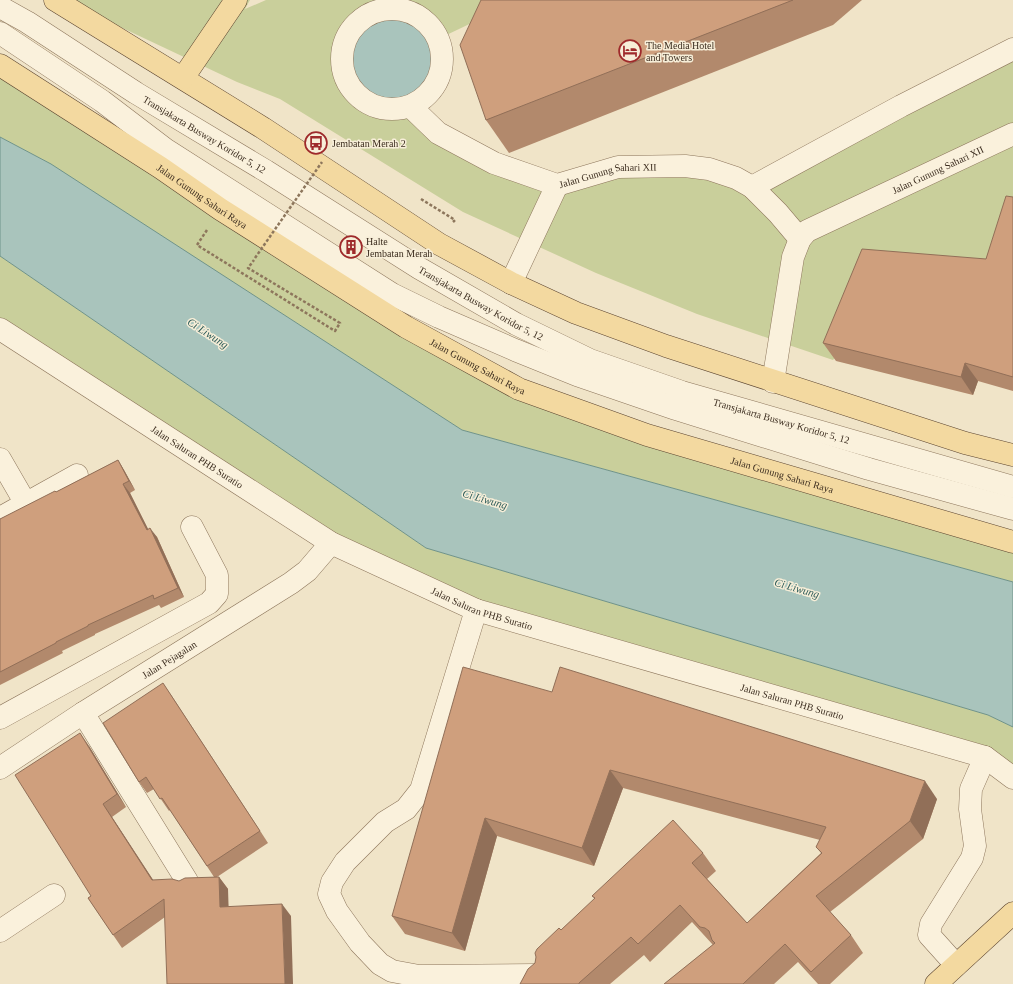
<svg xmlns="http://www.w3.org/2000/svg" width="1013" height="984" viewBox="0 0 1013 984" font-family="'Times New Roman',serif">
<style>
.green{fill:#c9cf9b}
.water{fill:#a9c4bc;stroke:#6f938a}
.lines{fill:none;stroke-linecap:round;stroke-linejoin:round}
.minor-casing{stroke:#8d765c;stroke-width:23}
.major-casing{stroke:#5b4430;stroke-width:23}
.path{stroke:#8d765c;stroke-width:2.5;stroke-dasharray:3 2;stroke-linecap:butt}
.minor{stroke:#faf1dc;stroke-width:22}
.major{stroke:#f3d9a0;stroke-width:22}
.path-bridge{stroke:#8d765c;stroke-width:2.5;stroke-dasharray:3 2;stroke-linecap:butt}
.wall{fill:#b2896c}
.shaded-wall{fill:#916f58}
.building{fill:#cf9f7d;stroke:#916f58}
.labels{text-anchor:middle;stroke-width:3;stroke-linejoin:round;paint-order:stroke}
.poi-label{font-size:10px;fill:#3d2e20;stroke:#f7eed8;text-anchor:start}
.street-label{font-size:10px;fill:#3d2e20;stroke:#f7eed8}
.water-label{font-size:11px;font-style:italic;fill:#2f5d5a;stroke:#f7eed8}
</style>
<rect width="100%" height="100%" fill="#f0e4c8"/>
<g class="green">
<polygon points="63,0 250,0 245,9 266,0 520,0 438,39 427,23 411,107 557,185 685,166 752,187 1013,49 1013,209 987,269 840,351 833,360 697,314 596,273 463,212 280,99 237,82"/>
<polygon points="0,65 519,389 1013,541 1013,582 462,430 47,162 0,137"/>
<polygon points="0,256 426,548 988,715 1013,727 1013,780 984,757 476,610 331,543 0,329"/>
</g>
<g class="water">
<circle cx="392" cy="59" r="50"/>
<polygon points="0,137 51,164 462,430 1013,582 1013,727 988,715 426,548 0,256"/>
</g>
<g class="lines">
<g class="minor-casing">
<g id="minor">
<path id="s1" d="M 0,7 L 27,22 L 136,93 L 266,171 L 419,268 L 516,324 L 590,360 L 682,392 L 1013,487"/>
<circle cx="392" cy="59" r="50"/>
<polyline points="0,33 102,101 165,149 392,294 439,317 515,350 577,375 676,409 869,469 1013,509"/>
<path id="s2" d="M 411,107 L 438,133 L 494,163 L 557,185 L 618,167 L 685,166 L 709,169 L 736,178 L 752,187 L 778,213 L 800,239"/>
<polyline points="752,187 901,106 1013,49"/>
<polyline points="511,283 557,185"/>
<path id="s3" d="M 0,329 L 331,543 L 476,610 L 985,757 L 1013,778"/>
<path id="s4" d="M 773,382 L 793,257 L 800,239 L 807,231 L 1013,134"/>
<polyline points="0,459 26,504"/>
<polyline points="0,518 77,475"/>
<polyline points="476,610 421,790 406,809 385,822 345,862 332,882 329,894 337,911 360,943 380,964 392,971 419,976 536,975"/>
<polyline points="83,713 187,881"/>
<polyline points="0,718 209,603 217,594 217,575 192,527"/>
<path id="s5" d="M 0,768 L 83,713 L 291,583 L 307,571 L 331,543"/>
<polyline points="0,931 54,895"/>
<polyline points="956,965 929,935 931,924 972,858 975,846 970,809 971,789 985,757"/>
</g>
</g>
<g class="major-casing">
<g id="major">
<polyline points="55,0 263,128 439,244 511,283 576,313 666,346 965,443 1013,455"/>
<path id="s6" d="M 0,65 L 161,168 L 220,209 L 406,327 L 519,389 L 647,435 L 1013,542"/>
<polyline points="183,78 236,0"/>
<polyline points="936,984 1013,913"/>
</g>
</g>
<g class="path">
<polyline points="421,199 455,220 453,222"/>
<polyline points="207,230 197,245 335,331 340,323 248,268 254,260"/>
</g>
<use href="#minor" class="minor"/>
<use href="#major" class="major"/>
<polyline class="path-bridge" points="255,258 322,162"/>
</g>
<g class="wall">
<polygon points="481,0 862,0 833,25 509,153 486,120"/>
<polygon points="1013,197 1013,391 978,381 973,395 836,361 823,343 986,259"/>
<polygon points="118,460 124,470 135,490 130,493 148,529 157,537 184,597 161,608 159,605 95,634 95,635 62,651 63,653 0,685 0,519 56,492"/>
<polygon points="552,692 937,799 923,839 830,912 851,935 863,953 830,984 818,984 798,962 774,984 664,984 713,945 692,922 650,962 644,955 610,984 520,984 535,963 561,930 595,899 592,896 703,853 716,871 707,879 747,923 821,853 816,847 820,840 623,788 594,866 497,836 465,951 405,934 392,916"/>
<polygon points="171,695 268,843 217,877 219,877 228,889 228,906 291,916 165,917 122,948 88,898 91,896 89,746 126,807 112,817 153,880 179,881 214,877 170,810 169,811 154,789 147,793 139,782"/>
</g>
<g class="shaded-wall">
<polygon points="965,363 978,381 973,395 961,377"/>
<polygon points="118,460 124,470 135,490 129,481"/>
<polygon points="123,484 130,493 153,539 147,530"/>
<polygon points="150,528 157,537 184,597 178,588"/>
<polygon points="163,683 171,695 268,843 260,831"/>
<polygon points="80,733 89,746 126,807 117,794"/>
<polygon points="610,770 623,788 594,866 582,848"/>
<polygon points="925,781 937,799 923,839 910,821"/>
<polygon points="103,804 112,817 161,892 152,880"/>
<polygon points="485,818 497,836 465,951 452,933"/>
<polygon points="219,877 228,889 229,919 220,907"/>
<polygon points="282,904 291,916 293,984 285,984"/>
</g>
<g class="building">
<polygon points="481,0 793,0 486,120 460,45"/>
<polygon points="1006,196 1013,197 1013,377 965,363 961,377 823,343 862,249 986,259"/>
<polygon points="118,460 129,481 123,484 147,530 150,528 178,588 154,599 153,595 88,625 88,626 56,642 56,643 0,672 0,519 55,491 56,492"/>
<polygon points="463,667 552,692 560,667 925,781 910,821 816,896 851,935 811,972 785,944 743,984 664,984 715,943 712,940 709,931 705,928 700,927 680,905 638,944 631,937 579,983 579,984 520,984 528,969 535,963 536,957 535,953 537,949 559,928 561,930 595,898 592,896 673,820 703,853 692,863 747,923 822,853 816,847 826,827 610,770 582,848 485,818 452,933 392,916"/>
<polygon points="163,683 260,831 207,866 162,798 160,799 146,777 139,782 103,723"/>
<polygon points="80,733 117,794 103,804 152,880 172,879 179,881 185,878 219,877 220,907 282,904 285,984 167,984 164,899 113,935 88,898 91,896 15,775"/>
</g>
<defs>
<g id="hotel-ring" transform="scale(1.15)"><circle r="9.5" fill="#f7eed8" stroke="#9e2a2b" stroke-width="1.5"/><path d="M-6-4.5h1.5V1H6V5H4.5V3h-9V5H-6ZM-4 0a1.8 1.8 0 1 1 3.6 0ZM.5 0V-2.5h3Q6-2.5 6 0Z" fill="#9e2a2b"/></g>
<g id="bus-ring" transform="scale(1.15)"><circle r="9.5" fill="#f7eed8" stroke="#9e2a2b" stroke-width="1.5"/><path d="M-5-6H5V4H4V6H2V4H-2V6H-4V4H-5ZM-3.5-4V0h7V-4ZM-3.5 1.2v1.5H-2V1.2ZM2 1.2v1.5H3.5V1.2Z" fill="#9e2a2b"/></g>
<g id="building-ring" transform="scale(1.15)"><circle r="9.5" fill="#f7eed8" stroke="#9e2a2b" stroke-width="1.5"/><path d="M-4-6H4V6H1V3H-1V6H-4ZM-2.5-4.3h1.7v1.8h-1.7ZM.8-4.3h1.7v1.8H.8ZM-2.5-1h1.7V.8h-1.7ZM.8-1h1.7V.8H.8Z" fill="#9e2a2b"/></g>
</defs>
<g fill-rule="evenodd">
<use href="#hotel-ring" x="630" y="51"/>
<use href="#bus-ring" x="316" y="143"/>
<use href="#building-ring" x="351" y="247"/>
</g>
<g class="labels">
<g class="poi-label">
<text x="646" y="49">The Media Hotel<tspan x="646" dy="12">and Towers</tspan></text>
<text x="332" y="147">Jembatan Merah 2</text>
<text x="366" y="245">Halte<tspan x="366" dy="12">Jembatan Merah</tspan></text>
</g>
<g class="street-label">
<text dy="4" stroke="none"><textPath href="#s1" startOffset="241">Transjakarta Busway Koridor 5, 12</textPath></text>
<text dy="4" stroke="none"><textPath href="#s4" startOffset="301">Jalan Gunung Sahari XII</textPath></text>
<text dy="4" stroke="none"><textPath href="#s2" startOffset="220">Jalan Gunung Sahari XII</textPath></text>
<text dy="4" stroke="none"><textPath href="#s6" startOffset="241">Jalan Gunung Sahari Raya</textPath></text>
<text dy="4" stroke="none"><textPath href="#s1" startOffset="565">Transjakarta Busway Koridor 5, 12</textPath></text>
<text dy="4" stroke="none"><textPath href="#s6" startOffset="565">Jalan Gunung Sahari Raya</textPath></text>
<text dy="4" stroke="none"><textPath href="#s1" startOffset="889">Transjakarta Busway Koridor 5, 12</textPath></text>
<text dy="4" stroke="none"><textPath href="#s3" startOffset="235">Jalan Saluran PHB Suratio</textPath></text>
<text dy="4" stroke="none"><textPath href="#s6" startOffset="889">Jalan Gunung Sahari Raya</textPath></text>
<text dy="4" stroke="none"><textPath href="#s3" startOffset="559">Jalan Saluran PHB Suratio</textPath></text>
<text dy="4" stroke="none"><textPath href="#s5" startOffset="201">Jalan Pejagalan</textPath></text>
<text dy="4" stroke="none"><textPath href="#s3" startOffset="883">Jalan Saluran PHB Suratio</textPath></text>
</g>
<g class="water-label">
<text transform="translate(208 333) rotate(33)" y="4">Ci Liwung</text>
<text transform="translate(485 499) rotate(16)" y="4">Ci Liwung</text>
<text transform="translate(797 588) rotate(16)" y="4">Ci Liwung</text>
</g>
</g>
</svg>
